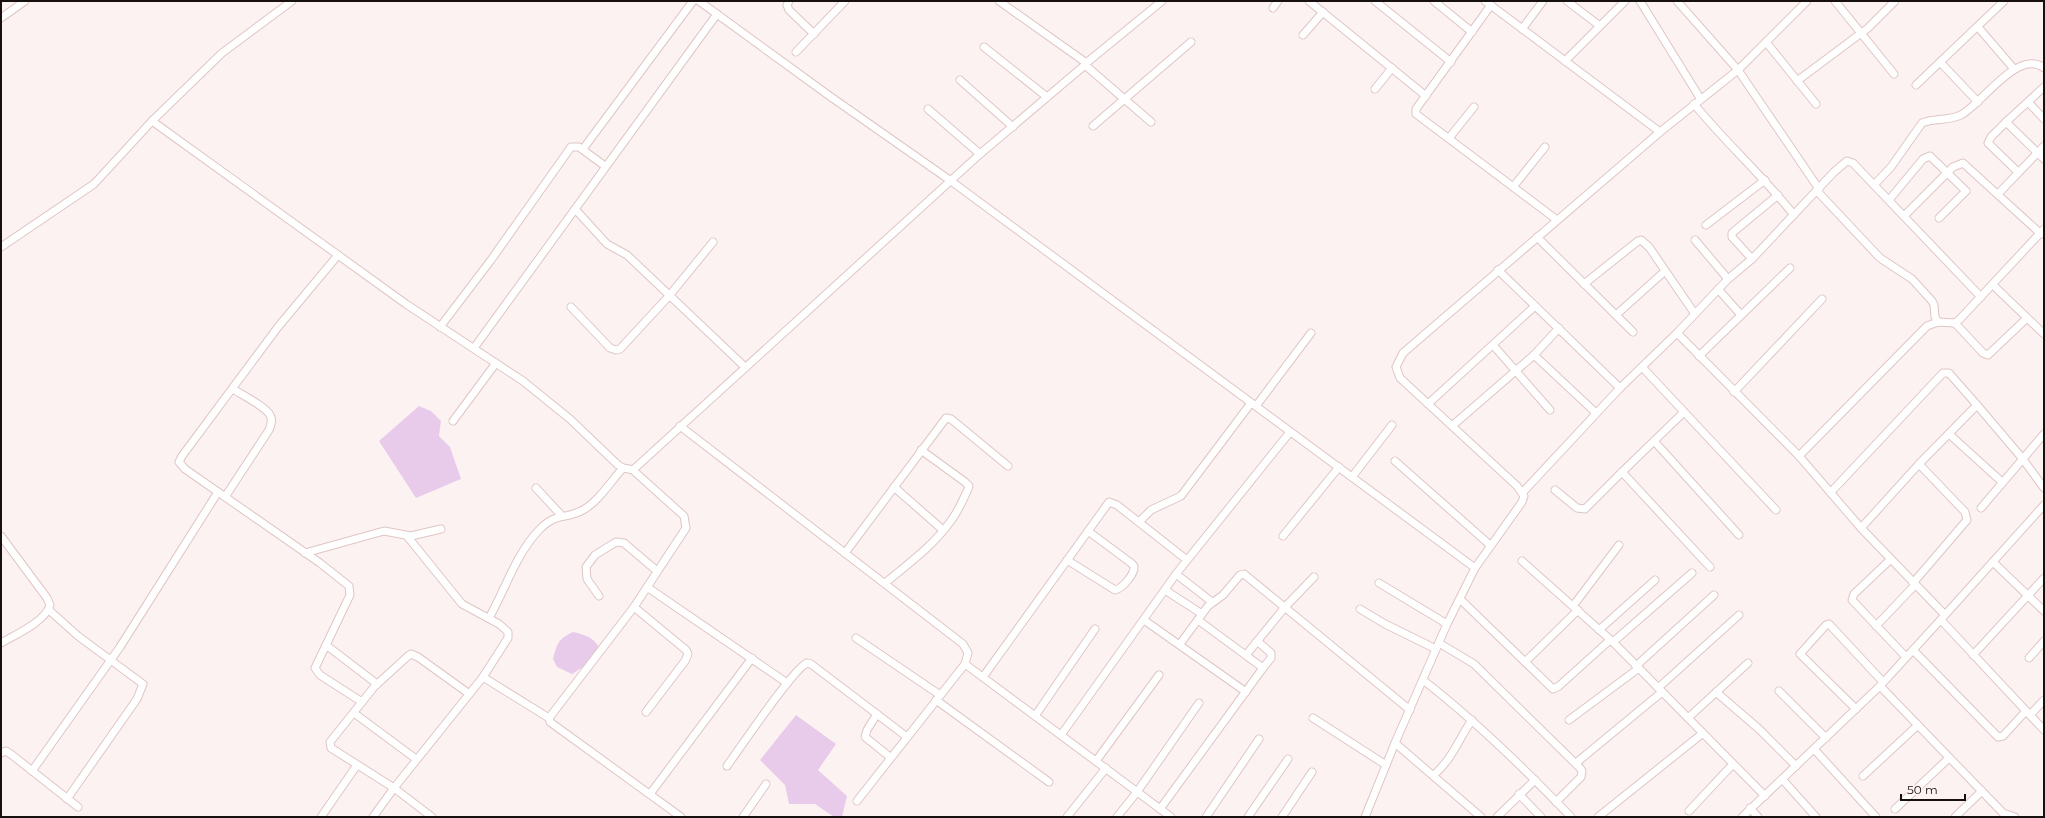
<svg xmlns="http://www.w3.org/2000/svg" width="2045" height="818" viewBox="0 0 2045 818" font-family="Montserrat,sans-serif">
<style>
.water{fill:#e8cbea}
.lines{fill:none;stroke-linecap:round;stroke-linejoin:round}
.minor-casing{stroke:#dfc6c4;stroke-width:9}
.minor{stroke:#fff;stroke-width:7}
</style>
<rect width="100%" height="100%" fill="#fdf2f2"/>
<g class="water">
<polygon points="419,406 431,411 441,421 439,436 450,447 461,479 416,498 379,441"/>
<path d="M 573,632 C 585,635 594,637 599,648 L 589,663 L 572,674 L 557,667 L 553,659 C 557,644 558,639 573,632 Z"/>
<polygon points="796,715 836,744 818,770 847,796 842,817 834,817 815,804 789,804 785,785 760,760"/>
</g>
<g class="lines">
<g class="minor-casing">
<g id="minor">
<polyline points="699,1 831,97 951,181 1475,568"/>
<polyline points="789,1 787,5 789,10 814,34"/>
<polyline points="1309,1 1426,96"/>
<polyline points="1375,1 1451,62"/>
<polyline points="1434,1 1472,32"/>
<polyline points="1485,1 1660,132"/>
<polyline points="1567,1 1600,26"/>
<polyline points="1640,1 1700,98"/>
<polyline points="1677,1 1738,70 1819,189"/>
<polyline points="1835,1 1894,74"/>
<polyline points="1491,5 1416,109 1416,114 1557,220"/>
<polyline points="1273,8 1278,1"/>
<polyline points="1,18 25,1"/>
<polyline points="1978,27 2014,69"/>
<polyline points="1522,29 1543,1"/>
<polyline points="1303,35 1323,12"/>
<polyline points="1766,42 1816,104"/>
<polyline points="984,47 1047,97"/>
<polyline points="796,52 845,1"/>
<polyline points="1565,61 1625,1"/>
<polyline points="1940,62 1978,102"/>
<polyline points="1085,64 1162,1"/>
<polyline points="1085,65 1151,122"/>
<polyline points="960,80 1013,127"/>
<polyline points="1797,81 1868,28 1895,1"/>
<polyline points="1916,85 2004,1"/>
<polyline points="2044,87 2006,122 2044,159"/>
<polyline points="1375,89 1392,68"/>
<polyline points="2028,102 2044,119"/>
<path d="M 1694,104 C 1726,143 1763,176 1794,215"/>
<polyline points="928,109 980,154"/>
<polyline points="152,121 406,304 523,381 570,419 618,465 623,468 634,470"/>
<polyline points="2006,122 1991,137 1988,143 2018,172"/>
<polyline points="1093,126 1191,42"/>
<polyline points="1449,138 1474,107"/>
<polyline points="583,149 693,1"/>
<path d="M 1874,185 L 1891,167 L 1922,123 C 1934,118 1948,121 1961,115 C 1982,104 2018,48 2044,68"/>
<polyline points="1513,187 1545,147"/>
<polyline points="1817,191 1880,258 1912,279 1932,301 1934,305 1935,317 1938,322"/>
<polyline points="1998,194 2044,146"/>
<polyline points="1889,200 1923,159 1930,156 1966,191 1939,218"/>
<polyline points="575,209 607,244 627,255 745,367"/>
<polyline points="1904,216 1953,167 1963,163 2041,234"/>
<polyline points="1706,225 1765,180"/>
<polyline points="1537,237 1633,332"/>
<polyline points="1695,240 1728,279"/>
<polyline points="1,247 94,184 152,121 222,53 292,1"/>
<polyline points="338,255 278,327 182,456 179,462 185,469 320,563 349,586 350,595 315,668 320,675 362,702"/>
<polyline points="1752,259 1732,237 1732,233 1778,195"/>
<polyline points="1498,270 1620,388"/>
<polyline points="1584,284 1638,241 1641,240 1649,247 1695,314"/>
<polyline points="1993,285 2044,334"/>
<polyline points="1718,289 1741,315"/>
<polyline points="571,307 610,348 616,350 620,349 669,296 713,242"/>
<polyline points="1616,315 1665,271"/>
<polyline points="1955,323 1983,353 1988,355 2027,318"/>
<polyline points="440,327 491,260 571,147 579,147 605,166"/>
<polyline points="1677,333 1728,279 1752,259 1834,172 1847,161 1853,163 1981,297"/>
<polyline points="1493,345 1550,410"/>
<polyline points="474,348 717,14"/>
<polyline points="1534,355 1559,328"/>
<polyline points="1699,356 1790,268"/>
<polyline points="1642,367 1776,510"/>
<polyline points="1734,392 1822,299"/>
<polyline points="1428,404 1535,306"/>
<polyline points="1256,406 1311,333"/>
<polyline points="1684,412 1622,472 1710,567"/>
<polyline points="453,421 496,363"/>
<polyline points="680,426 963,644 968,653 965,664"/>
<polyline points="1452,426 1534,355 1596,413"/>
<polyline points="1949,434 2002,482"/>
<polyline points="1654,441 1739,535"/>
<polyline points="1799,456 1927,326 1938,322 1955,323 1960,319 2044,229"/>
<polyline points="1395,461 1490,545"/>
<polyline points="1352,477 1392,425"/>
<polyline points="894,487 943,530"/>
<polyline points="536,488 562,516"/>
<polyline points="1555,490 1577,508 1585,509 1622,472"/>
<polyline points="1523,492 1620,388 1677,333 1799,456 1861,528 1945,615 1880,686 1742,817"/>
<polyline points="1831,492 1943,373 1949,373 1977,405"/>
<path d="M 225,497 L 269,430 C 271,425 273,420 270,415 C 265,406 242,395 233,389"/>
<polyline points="1981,508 2044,434"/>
<polyline points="1139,522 1151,510 1181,496 1251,403"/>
<polyline points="1861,528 1919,464 1977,405 2022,458 2044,488"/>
<path d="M 1,536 L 47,598 L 50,605 C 46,621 15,635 1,643"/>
<polyline points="407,536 462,604 499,624 508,632 508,638 483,677"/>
<polyline points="1283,536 1339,467"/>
<polyline points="305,553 384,531 411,536 441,529"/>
<polyline points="845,553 946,418 951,419 1008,466"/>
<polyline points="1891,559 1854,594 1852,600 1906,657"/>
<path d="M 1067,560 L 1115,590 C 1123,588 1135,574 1134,566 L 1131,563 L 1088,531"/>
<polyline points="1522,561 1613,642 1765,796"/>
<polyline points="1993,562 2044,611"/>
<polyline points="1176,574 1212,602"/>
<path d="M 885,583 C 908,564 933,546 950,522 C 958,512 963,500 968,489 L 969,486 L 965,482 L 921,450"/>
<polyline points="1379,583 1447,624"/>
<polyline points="1913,583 1967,520 1965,512 1919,464"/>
<polyline points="647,587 787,683"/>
<polyline points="1165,590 1202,614"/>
<polyline points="599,596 587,579 586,567 595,555 616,542 624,543 657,571"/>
<polyline points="1460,599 1553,689 1559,686 1610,640"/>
<polyline points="1573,606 1619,545"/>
<polyline points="634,607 686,650 688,654 685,661 646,712"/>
<polyline points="1360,609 1385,624 1436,649"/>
<polyline points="49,610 78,636 143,684 137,699 67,799"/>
<polyline points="1945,615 2044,505"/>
<path d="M 489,618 C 505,590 516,554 539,530 C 556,512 565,520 583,510 C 599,501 611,481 623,468"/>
<polyline points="1144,620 1246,692"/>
<polyline points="1941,620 2044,730"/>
<polyline points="1876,626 1915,585"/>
<polyline points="1599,630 1655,580"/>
<polyline points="856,638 940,695"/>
<polyline points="1257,641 1271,653 1271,658 1263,668"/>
<polyline points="1613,642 1692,573"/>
<polyline points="1439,643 1474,664 1580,768 1582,771 1581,777 1556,802"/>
<polyline points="1180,644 1208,606 1223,595 1240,575 1244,574 1410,710"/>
<polyline points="326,645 377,684"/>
<polyline points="1913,650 1998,737 2003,736 2026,711"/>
<polyline points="1246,655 1285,607 1314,577"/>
<polyline points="1973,655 2044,578"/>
<polyline points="2029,658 2044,641"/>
<polyline points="1525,662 1578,610"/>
<polyline points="1636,666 1714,595"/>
<polyline points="983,677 1109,502 1117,505 1187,560"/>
<path d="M 1423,680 C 1476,721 1524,768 1571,817"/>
<polyline points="1880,686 2003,813 2015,817"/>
<polyline points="1658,688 1739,615"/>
<polyline points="1779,691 1826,738"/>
<polyline points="1716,692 1759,729 1796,766"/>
<polyline points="936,700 1049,782"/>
<polyline points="1856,709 1800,654 1826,625 1829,624 1883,682"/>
<polyline points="354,713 416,759"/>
<polyline points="877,714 867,730 865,737 890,757"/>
<polyline points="2030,715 2044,700"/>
<polyline points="1035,716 1095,629"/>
<polyline points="1313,718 1386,765"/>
<polyline points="1688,718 1748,663"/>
<polyline points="1569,720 1639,668"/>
<polyline points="1061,735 1176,574 1290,432"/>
<polyline points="1395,743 1481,817"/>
<polyline points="1814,749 1876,817"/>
<polyline points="1,753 6,751 12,755 78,807"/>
<polyline points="1096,761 1159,675"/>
<polyline points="1576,763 1662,692"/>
<path d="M 727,766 C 740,748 793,669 807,663 L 811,664 L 907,737"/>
<polyline points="32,771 120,647 218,492"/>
<path d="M 1434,775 C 1453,758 1458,740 1472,720"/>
<polyline points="1863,776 1918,725"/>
<polyline points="1782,779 1816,817"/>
<polyline points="650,794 752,658"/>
<polyline points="1519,794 1541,817"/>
<polyline points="857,801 965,664 1171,817"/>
<polyline points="1750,808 1758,817"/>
<polyline points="1160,809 1263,668 1198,620"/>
<polyline points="1895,809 1949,758"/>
<polyline points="1689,811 1733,764"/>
<polyline points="321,817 357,765"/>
<polyline points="373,817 394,788 483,677 549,718"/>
<polyline points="432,817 394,788 331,748 330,742 374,687 408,656 411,654 418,657 468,693"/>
<polyline points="681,817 550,722 549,718 634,607 686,528 684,516 635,472 634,469 980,154 1085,65 1085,62 999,1"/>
<polyline points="743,817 766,784"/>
<polyline points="1067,817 1106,768"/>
<polyline points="1117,817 1137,792 1199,703"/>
<polyline points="1206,817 1259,739"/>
<polyline points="1248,817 1288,759"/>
<polyline points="1282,817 1312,772"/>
<polyline points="1365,817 1395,743 1447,624 1475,568 1522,502 1524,496 1517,486 1400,378 1396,367 1403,353 1660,132 1738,70 1807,1"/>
<polyline points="1497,817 1535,780"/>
<polyline points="1598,817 1703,733"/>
<polyline points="1955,817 1982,791"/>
</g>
</g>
<use href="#minor" class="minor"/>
</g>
<rect width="2045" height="818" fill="none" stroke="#180f0f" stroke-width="4"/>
<path d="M1901 794v6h64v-6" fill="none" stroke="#180f0f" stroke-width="2"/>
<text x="1907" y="794" font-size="12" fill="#180f0f" stroke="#fdf2f2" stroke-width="3" paint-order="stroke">50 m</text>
</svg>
